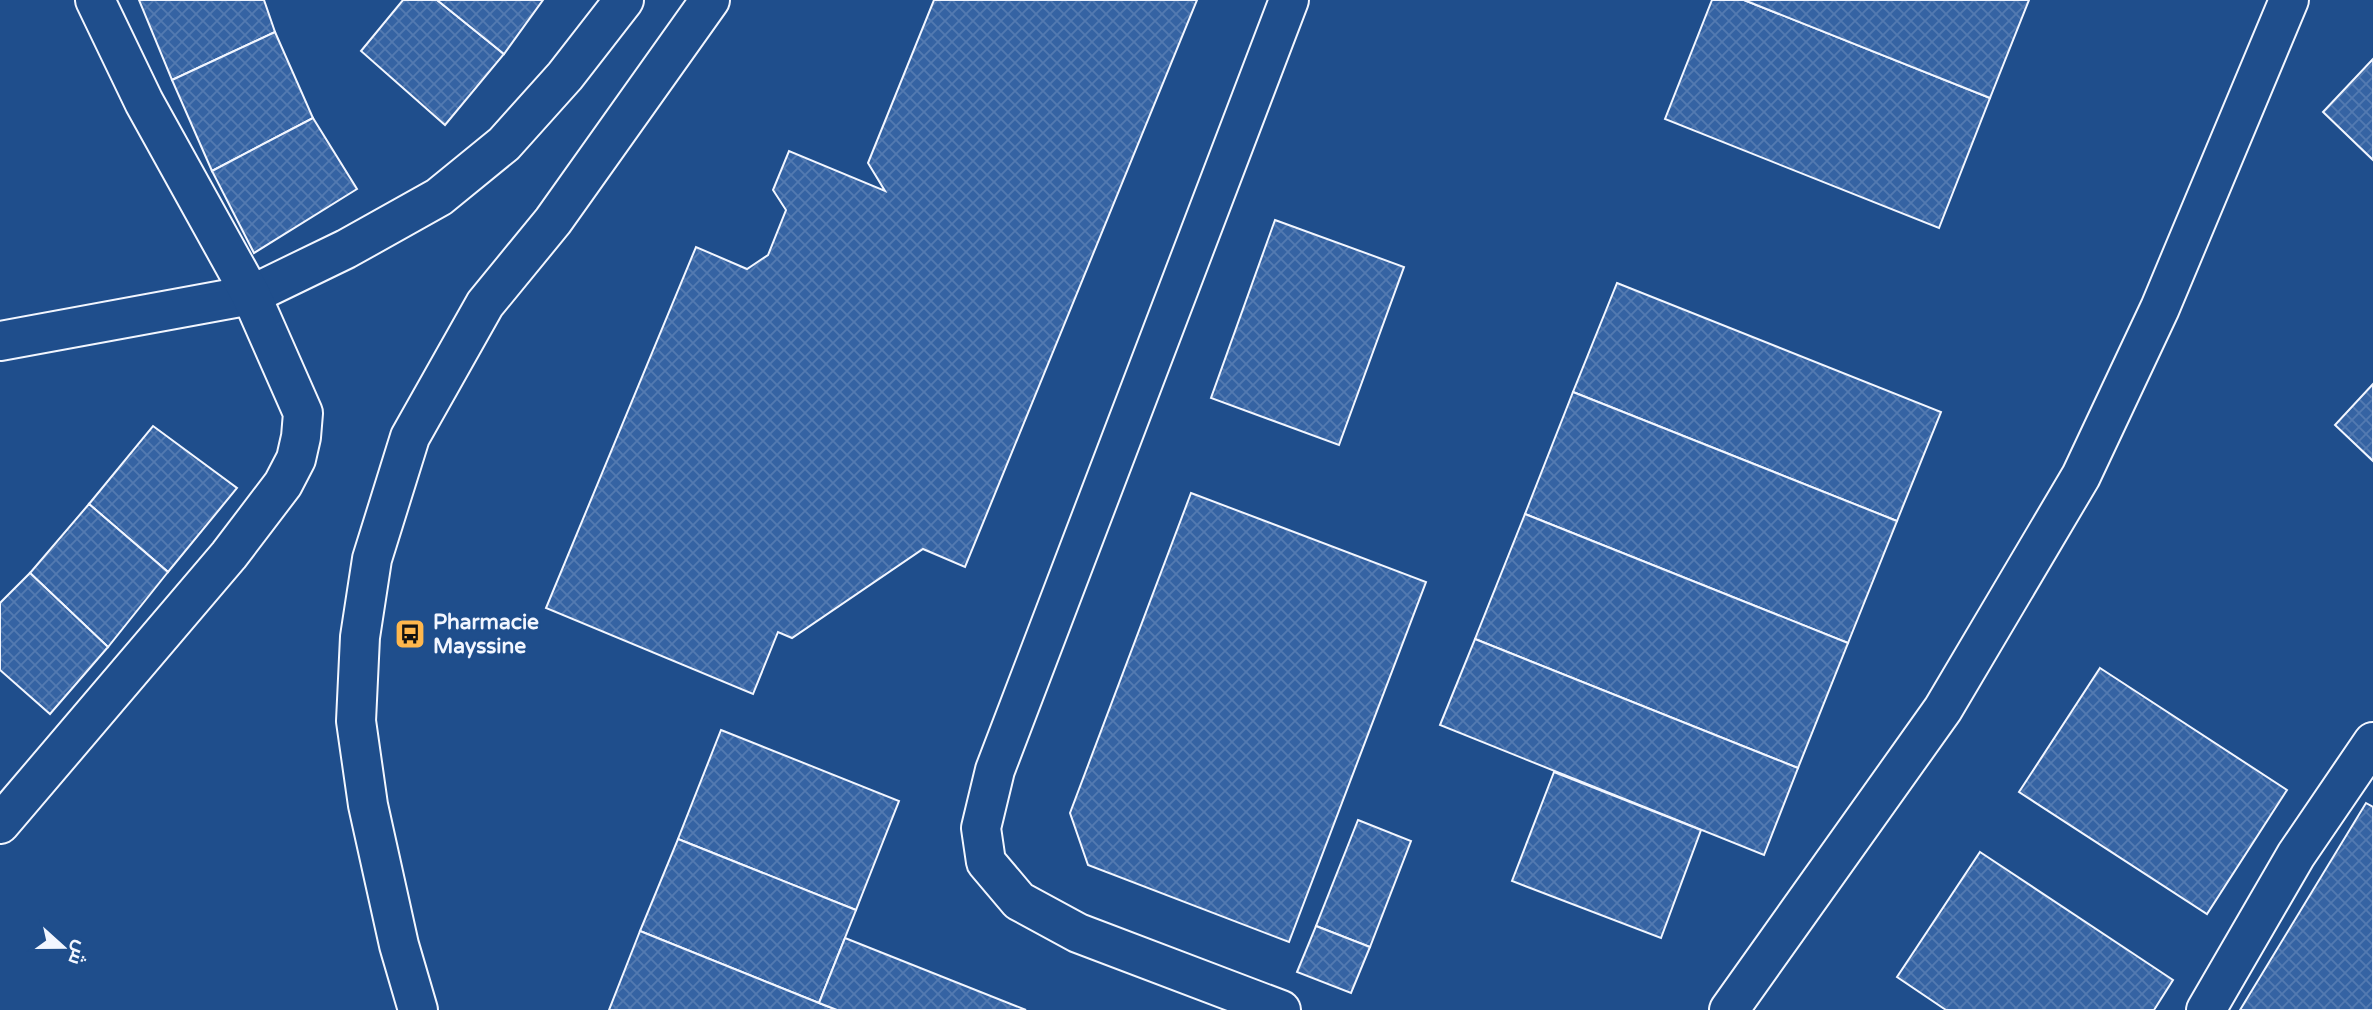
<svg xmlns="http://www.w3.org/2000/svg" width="2373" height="1010" viewBox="0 0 2373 1010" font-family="'Varela Round',Cairo,sans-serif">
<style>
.building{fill:url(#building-cross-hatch);stroke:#f2f6ff;stroke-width:2}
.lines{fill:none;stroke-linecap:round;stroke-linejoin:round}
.minor-casing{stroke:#f2f6ff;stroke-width:42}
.minor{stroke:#1f4e8c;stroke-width:38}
.labels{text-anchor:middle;stroke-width:5;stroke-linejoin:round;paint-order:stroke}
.poi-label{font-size:21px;font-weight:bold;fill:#f2f6ff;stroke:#1f4e8c;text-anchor:start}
</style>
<defs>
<pattern id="building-cross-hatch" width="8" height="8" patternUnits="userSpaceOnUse" patternTransform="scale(1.75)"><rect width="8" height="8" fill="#3563a3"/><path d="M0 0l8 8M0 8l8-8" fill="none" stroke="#537ab1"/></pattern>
</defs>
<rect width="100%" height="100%" fill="#1f4e8c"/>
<g class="building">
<polygon points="139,0 264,0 275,32 172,80"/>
<polygon points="403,0 437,0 504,54 445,125 361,51"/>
<polygon points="437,0 543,0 504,54"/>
<polygon points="934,0 1197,0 965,567 923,549 792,638 778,632 753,694 546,608 696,247 747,269 768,255 786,210 773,190 789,151 885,191 868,163"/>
<polygon points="1712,0 1744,0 1990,98 1939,228 1665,119"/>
<polygon points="1744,0 2029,0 1990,98"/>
<polygon points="275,32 313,118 212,171 172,80"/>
<polygon points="2373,59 2373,160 2323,112"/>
<polygon points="313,118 357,189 254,253 212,171"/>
<polygon points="1275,220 1404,267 1339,445 1211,398"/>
<polygon points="1617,283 1941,412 1897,521 1573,392"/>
<polygon points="2373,384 2373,461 2335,425"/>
<polygon points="1573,392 1897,521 1848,643 1525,514"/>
<polygon points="153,426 237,488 168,572 89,504"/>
<polygon points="1191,493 1426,582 1289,942 1088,865 1070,813"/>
<polygon points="89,504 168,572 108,647 30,573"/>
<polygon points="1525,514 1848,643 1798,768 1475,639"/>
<polygon points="30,573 108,647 50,714 0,670 0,603"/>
<polygon points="1475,639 1798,768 1764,855 1440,725"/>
<polygon points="2100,668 2287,790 2207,914 2019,792"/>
<polygon points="721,730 899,801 856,910 678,839"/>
<polygon points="1554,772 1701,830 1661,938 1512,881"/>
<polygon points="2366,803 2373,807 2373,1010 2240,1010"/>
<polygon points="1358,820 1411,841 1370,947 1316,926"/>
<polygon points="678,839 856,910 819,1003 640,931"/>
<polygon points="1980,852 2173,980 2154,1010 1946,1010 1897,977"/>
<polygon points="1316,926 1370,947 1351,993 1297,972"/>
<polygon points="640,931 819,1003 837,1010 609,1010"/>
<polygon points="845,938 1026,1010 837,1010 819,1003"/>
</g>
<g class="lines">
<g class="minor-casing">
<g id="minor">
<polyline points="0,341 251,295 346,249 439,197 504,144 565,76 624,0"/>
<polyline points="0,824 229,555 283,484 296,459 301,437 303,413 251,295 144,102 95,0"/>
<polyline points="418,1010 399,945 368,805 356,721 360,637 372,559 410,437 485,304 553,221 710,0"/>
<polyline points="1281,1010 1078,933 1019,901 986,862 981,828 995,770 1289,0"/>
<polyline points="1729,1010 1943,709 2081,476 2160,308 2289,0"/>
<polyline points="2206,1010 2296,855 2373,742"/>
</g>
</g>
<use href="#minor" class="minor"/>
</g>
<defs>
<g id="bus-square" transform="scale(1.575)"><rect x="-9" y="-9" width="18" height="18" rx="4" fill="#ffb74d" stroke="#1f4e8c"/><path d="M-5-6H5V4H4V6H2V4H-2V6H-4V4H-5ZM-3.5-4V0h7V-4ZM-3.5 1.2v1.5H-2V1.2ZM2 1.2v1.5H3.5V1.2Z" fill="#111"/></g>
</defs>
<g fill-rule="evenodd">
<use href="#bus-square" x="410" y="634"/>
</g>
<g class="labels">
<g class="poi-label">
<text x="433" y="629">Pharmacie<tspan x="433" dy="24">Mayssine</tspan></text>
</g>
</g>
<g transform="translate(63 947) rotate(111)" stroke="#1f4e8c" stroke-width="5" paint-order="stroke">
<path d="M0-5L12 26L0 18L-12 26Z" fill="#f2f6ff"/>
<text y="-10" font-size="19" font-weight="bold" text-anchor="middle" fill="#f2f6ff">ش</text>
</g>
</svg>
